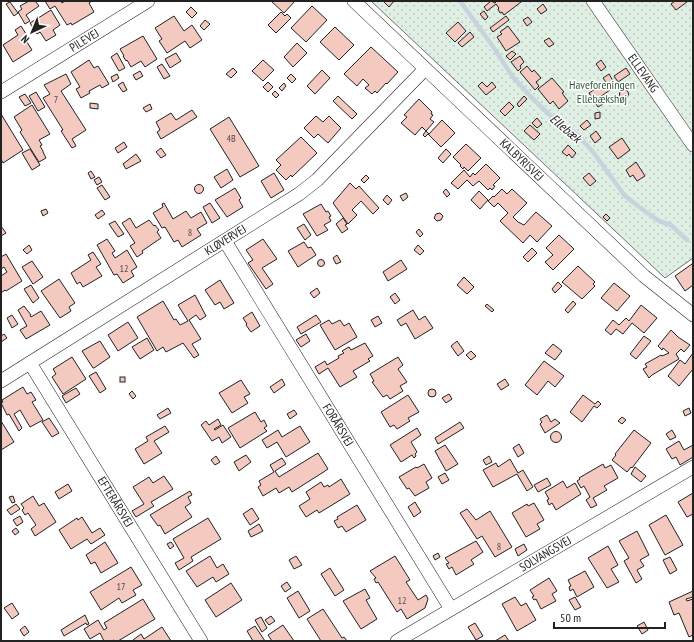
<svg xmlns="http://www.w3.org/2000/svg" width="694" height="642" viewBox="0 0 694 642" font-family="'PT Sans Narrow',sans-serif">
<style>
.grass{fill:url(#grass-dots);stroke:#6f6f6f}
.lines{fill:none;stroke-linecap:round;stroke-linejoin:round}
.stream{stroke:#c7d3dd;stroke-width:4.5}
.building{fill:#f3c9c0;stroke:#222}
.street-casing{stroke:#222;stroke-width:14}
.street{stroke:#fff;stroke-width:13}
.labels{text-anchor:middle;stroke-width:3;stroke-linejoin:round;paint-order:stroke}
.number-label{font-size:10px;fill:#564c4a}
.street-label{font-size:12px;fill:#222;stroke:#fff}
.park-label{font-size:12px;fill:#2f5e38;stroke:#fff}
.water-label{font-size:13px;font-style:italic;fill:#222;stroke:#fff}
</style>
<defs>
<pattern id="grass-dots" width="8" height="8" patternUnits="userSpaceOnUse"><rect width="8" height="8" fill="#e0efe3"/><path d="M2 2h.1M6 6h.1" fill="none" stroke="#c0cdc2" stroke-width="1.8" stroke-linecap="round"/></pattern>
</defs>
<rect width="100%" height="100%" fill="#fff"/>
<polygon class="grass" points="371,1 693,1 693,258 665,278"/>
<g class="lines">
<polyline class="stream" points="460,1 494,48 512,76 533,99 554,119 578,135 593,152 625,196 646,212 659,221 671,225 687,240"/>
</g>
<g class="building">
<polygon points="29,1 35,1 39,6 26,15 30,21 25,24 18,12 22,9 20,6"/>
<polygon points="45,1 61,1 62,3 65,1 92,1 89,3 94,12 72,25 71,23 67,25 55,6 50,9"/>
<polygon points="271,1 295,1 284,13"/>
<polygon points="383,1 394,1 389,7"/>
<polygon points="491,1 495,3 497,1 520,1 521,2 504,15 502,12 500,13 498,9 499,8 496,4 487,11 484,7"/>
<polygon points="675,1 687,1 687,2 676,10 671,4"/>
<polygon points="10,2 18,13 14,16 6,4"/>
<polygon points="543,4 547,10 541,14 537,9"/>
<polygon points="312,6 327,20 306,42 291,28"/>
<polygon points="191,7 197,13 192,18 186,12"/>
<polygon points="51,10 60,25 53,30 56,35 46,41 40,32 37,34 30,23"/>
<polygon points="484,11 488,17 485,20 480,14"/>
<polygon points="281,12 285,16 287,14 291,18 276,33 268,25"/>
<polygon points="174,16 184,31 192,25 202,40 190,48 185,41 167,53 159,41 162,39 155,28"/>
<polygon points="506,16 509,20 493,32 490,28"/>
<polygon points="528,17 532,22 527,26 523,20"/>
<polygon points="205,20 210,24 204,30 200,26"/>
<polygon points="458,22 466,31 455,42 446,33"/>
<polygon points="21,26 28,37 25,39 32,50 13,62 3,45 18,35 15,30"/>
<polygon points="508,26 520,42 506,51 497,37 502,34 500,32"/>
<polygon points="335,27 354,45 339,60 320,42"/>
<polygon points="470,32 474,37 462,47 458,43"/>
<polygon points="143,36 157,59 145,67 141,61 131,67 127,60 126,61 123,56 124,56 120,49"/>
<polygon points="549,38 554,44 549,47 544,41"/>
<polygon points="297,43 307,53 293,67 284,57"/>
<polygon points="371,47 398,72 387,84 386,83 377,93 375,91 372,94 365,88 369,85 363,79 357,86 344,74"/>
<polygon points="512,51 516,54 510,60 506,56"/>
<polygon points="117,53 125,68 119,71 111,57"/>
<polygon points="176,53 181,61 170,68 165,59"/>
<polygon points="520,56 524,62 520,66 521,68 518,71 511,62"/>
<polygon points="89,60 94,68 98,66 109,84 102,88 100,85 89,91 90,93 81,98 76,89 80,87 71,72"/>
<polygon points="263,60 274,70 263,81 252,71"/>
<polygon points="601,60 606,67 601,71 596,64"/>
<polygon points="162,64 170,76 164,79 157,67"/>
<polygon points="527,66 532,72 534,70 541,78 536,82 539,86 535,90 520,72"/>
<polygon points="233,68 237,72 231,78 226,74"/>
<polygon points="626,68 630,74 618,82 614,76"/>
<polygon points="322,70 330,78 315,94 307,86"/>
<polygon points="140,71 143,76 136,80 133,75"/>
<polygon points="66,74 71,84 61,91 86,130 72,139 76,146 72,148 61,131 63,130 43,98 50,94 44,85"/>
<polygon points="117,74 119,78 113,82 111,77"/>
<polygon points="291,74 296,79 292,83 287,78"/>
<polygon points="609,74 616,86 611,89 603,78"/>
<polygon points="552,78 564,92 562,93 568,101 559,109 553,101 550,104 538,89"/>
<polygon points="123,82 127,90 123,92 118,85"/>
<polygon points="268,82 273,87 268,92 263,87"/>
<polygon points="482,82 487,87 492,82 496,87 486,95 478,86"/>
<polygon points="605,82 610,90 600,97 604,103 598,107 589,93"/>
<polygon points="284,83 286,86 282,91 279,88"/>
<circle cx="624" cy="94" r="4.5"/>
<polygon points="275,91 279,95 276,98 272,94"/>
<polygon points="36,92 45,107 38,111 29,96"/>
<polygon points="25,94 31,103 25,106 19,97"/>
<polygon points="338,96 357,114 352,119 333,101"/>
<polygon points="524,96 527,99 519,107 517,104"/>
<polygon points="419,99 432,112 431,114 433,115 430,119 434,122 426,131 422,127 415,135 401,123 407,117 404,115"/>
<polygon points="509,102 514,107 505,116 500,111"/>
<polygon points="90,103 98,104 98,109 90,108"/>
<polygon points="150,104 152,109 146,112 143,108"/>
<polygon points="32,105 50,134 39,140 42,145 40,146 43,151 43,152 46,158 39,162 20,132 22,130 14,117"/>
<polygon points="192,110 197,117 161,139 157,132 160,130 156,122 171,113 176,120"/>
<polygon points="600,112 600,118 595,119 595,113"/>
<polygon points="1,114 23,150 3,163 1,159"/>
<polygon points="316,116 323,122 329,116 341,128 328,143 318,134 314,138 304,128"/>
<polygon points="229,117 259,166 240,177 210,129"/>
<polygon points="537,118 542,124 537,128 532,123"/>
<polygon points="442,120 455,133 441,147 428,134 425,137 423,135 426,131 429,134"/>
<polygon points="587,120 591,125 584,130 580,126"/>
<polygon points="530,125 540,134 534,140 524,131"/>
<polygon points="596,131 601,138 595,143 590,136"/>
<polygon points="301,137 317,153 292,177 291,175 286,180 276,170 281,165 276,160"/>
<polygon points="622,138 630,150 618,159 609,147"/>
<polygon points="124,142 127,147 118,153 115,148"/>
<polygon points="466,144 481,158 468,171 464,167 463,169 460,166 461,165 453,157"/>
<polygon points="568,145 576,153 572,158 569,154 567,156 562,152"/>
<polygon points="161,148 166,155 161,158 156,152"/>
<polygon points="30,149 40,165 32,170 22,153"/>
<polygon points="446,149 451,154 443,163 438,158"/>
<polygon points="136,154 141,161 126,169 123,164"/>
<polygon points="636,162 645,176 637,181 633,175 630,177 626,170"/>
<polygon points="486,164 500,178 493,185 495,186 492,190 490,188 488,190 479,181 473,186 467,180 458,189 451,183 464,170 470,177 473,173 475,175"/>
<polygon points="227,169 233,180 221,188 214,177"/>
<polygon points="91,171 95,177 91,179 88,173"/>
<polygon points="274,173 284,190 271,198 261,181"/>
<polygon points="589,173 596,181 590,186 583,178"/>
<polygon points="366,175 369,178 364,183 361,180"/>
<polygon points="99,177 102,182 97,185 94,180"/>
<polygon points="350,183 356,189 359,186 379,208 373,214 361,201 352,210 357,215 348,224 333,203"/>
<circle cx="199" cy="189" r="4.5"/>
<polygon points="102,185 110,197 105,200 97,188"/>
<polygon points="235,188 241,198 239,200 243,207 227,217 215,200"/>
<polygon points="446,189 450,194 447,197 443,192"/>
<polygon points="502,189 507,194 512,189 527,203 513,217 518,222 524,225 536,212 552,226 537,242 530,235 523,243 500,221 508,213 498,203 494,207 488,201 493,196 494,197"/>
<polygon points="479,191 488,200 480,209 471,200"/>
<polygon points="406,193 408,197 403,201 400,196"/>
<polygon points="387,195 392,200 388,205 383,200"/>
<polygon points="164,203 173,219 186,211 191,218 201,212 207,223 197,229 201,235 182,247 178,240 174,242 165,227 162,228 153,213 163,207 162,204"/>
<polygon points="210,203 220,218 212,223 203,207"/>
<polygon points="321,204 326,212 328,211 331,216 329,217 331,221 324,225 328,230 317,236 303,214"/>
<polygon points="46,209 48,213 43,216 41,211"/>
<polygon points="102,210 105,214 98,219 95,215"/>
<polygon points="440,213 443,216 441,220 437,221 434,218 436,214"/>
<polygon points="606,214 610,218 607,221 603,217"/>
<polygon points="130,218 136,228 149,220 154,226 155,225 159,230 157,232 161,238 142,251 143,253 137,257 130,246 135,243 122,223"/>
<polygon points="343,218 347,224 345,225 348,229 342,233 336,224"/>
<polygon points="115,221 124,234 118,237 109,224"/>
<polygon points="304,224 311,235 305,240 297,228"/>
<polygon points="1,226 6,233 1,236"/>
<polygon points="419,229 423,234 420,237 416,232"/>
<polygon points="559,235 574,249 553,270 545,262 553,255 546,248"/>
<polygon points="107,239 115,251 112,253 115,258 127,250 137,267 131,271 134,276 123,283 117,274 114,275 97,245"/>
<polygon points="263,239 277,259 262,268 273,284 266,289 248,263 253,260 246,250"/>
<polygon points="304,242 308,248 311,247 316,255 298,267 288,251"/>
<polygon points="29,245 32,250 27,254 23,250"/>
<polygon points="418,245 424,251 420,255 414,250"/>
<polygon points="532,248 537,253 528,262 523,257"/>
<polygon points="93,252 101,264 96,267 102,276 83,287 80,282 77,284 71,273 91,260 88,255"/>
<polygon points="6,254 22,281 6,291 5,290 1,293 1,276 7,272 4,267 1,269 1,257"/>
<polygon points="337,255 341,262 336,264 333,258"/>
<circle cx="321" cy="263" r="3.5"/>
<polygon points="401,260 407,269 388,281 383,272"/>
<polygon points="32,261 43,277 33,284 22,267"/>
<polygon points="692,264 693,266 693,285 685,291 675,276"/>
<polygon points="578,266 595,282 593,284 595,286 582,299 562,282"/>
<polygon points="464,277 474,287 467,294 457,285"/>
<polygon points="59,279 75,303 69,307 71,311 60,318 41,291"/>
<polygon points="220,280 234,303 224,309 220,302 215,305 205,290"/>
<polygon points="558,282 562,286 555,293 552,289"/>
<polygon points="614,283 630,296 617,311 601,298"/>
<polygon points="31,285 39,298 33,303 24,289"/>
<polygon points="317,288 320,293 314,298 310,293"/>
<polygon points="395,293 400,300 395,304 390,297"/>
<polygon points="195,295 206,316 200,320 196,315 189,320 201,339 192,344 199,355 194,358 183,343 166,352 163,347 157,351 137,317 163,301 174,320 176,319 180,325 188,321 178,305"/>
<polygon points="573,301 576,304 568,313 565,310"/>
<polygon points="487,304 494,310 492,312 485,306"/>
<polygon points="641,305 657,318 644,333 632,323 623,334 616,329 611,335 605,330 613,320 619,325 626,318 629,321"/>
<polygon points="24,306 31,315 30,315 31,317 41,311 50,325 26,339 20,330 27,326 18,310"/>
<polygon points="413,310 419,320 425,316 433,328 415,339 406,323 401,326 397,320"/>
<polygon points="252,312 260,326 251,332 246,325 247,324 243,318"/>
<polygon points="12,315 18,324 12,328 7,318"/>
<polygon points="316,315 321,322 301,334 297,327"/>
<polygon points="378,316 382,323 375,327 371,320"/>
<polygon points="329,320 332,324 340,320 344,326 349,323 357,337 335,350 320,325"/>
<polygon points="128,322 138,338 118,351 108,335"/>
<polygon points="671,330 678,337 690,345 684,352 681,349 676,354 679,359 652,375 649,378 643,369 647,367 645,364 661,355 662,356 669,353 663,348 662,350 658,346"/>
<polygon points="4,334 7,338 1,342 1,336"/>
<polygon points="306,334 310,341 301,347 296,340"/>
<polygon points="644,336 651,341 636,359 630,354"/>
<polygon points="147,338 154,350 140,359 132,347"/>
<polygon points="100,341 110,357 94,368 93,368 82,351"/>
<polygon points="457,341 464,351 458,356 451,346"/>
<polygon points="365,343 373,356 368,359 370,361 353,371 357,377 340,387 328,368 319,374 315,367 325,361 327,365 339,358 338,356 344,353 342,351 349,347 351,350"/>
<polygon points="553,344 562,351 555,360 545,353"/>
<polygon points="471,351 476,356 471,360 466,355"/>
<polygon points="693,353 693,369 679,386 668,376 680,360 685,364"/>
<polygon points="72,357 86,379 63,394 52,377 56,374 53,369"/>
<polygon points="398,357 403,365 398,369 407,382 400,386 403,391 390,399 387,395 383,397 372,382 374,381 370,374"/>
<polygon points="544,361 564,376 555,387 548,381 537,395 525,385"/>
<polygon points="96,372 106,389 100,393 89,376"/>
<rect x="120" y="377" width="5" height="5"/>
<polygon points="282,379 285,385 274,393 270,387"/>
<polygon points="505,379 509,385 501,390 497,384"/>
<polygon points="241,380 250,394 244,397 248,403 232,413 219,393"/>
<polygon points="23,387 27,394 31,392 36,400 32,402 43,420 30,427 20,410 14,414 22,428 19,431 9,414 7,415 1,403 3,402 2,400"/>
<polygon points="76,388 80,394 66,403 62,396"/>
<circle cx="432" cy="393" r="4"/>
<polygon points="132,391 136,396 133,399 129,394"/>
<polygon points="449,394 452,399 446,403 442,398"/>
<polygon points="408,395 419,412 408,418 410,421 397,429 394,425 390,427 381,412"/>
<polygon points="583,395 595,404 598,401 601,404 597,408 594,406 582,422 570,412"/>
<polygon points="168,408 171,413 160,419 157,415"/>
<polygon points="689,408 691,413 685,416 683,411"/>
<polygon points="294,410 297,414 290,419 287,414"/>
<polygon points="255,412 261,422 264,420 267,426 264,428 267,431 240,448 228,428"/>
<polygon points="547,415 551,422 555,419 560,423 545,433 540,424 542,422 540,419"/>
<polygon points="622,417 626,420 622,424 618,421"/>
<polygon points="49,418 59,433 52,437 42,422"/>
<polygon points="218,419 221,425 214,429 215,430 223,425 231,437 222,443 219,437 212,441 201,425 206,421 209,425"/>
<polygon points="1,421 14,442 1,450"/>
<polygon points="460,422 464,428 438,444 435,438"/>
<polygon points="165,426 169,432 154,441 162,453 144,464 135,449 148,441 146,437"/>
<polygon points="300,426 310,442 286,457 277,442 267,448 262,440 278,430 282,437"/>
<polygon points="417,428 421,435 411,442 417,452 415,454 416,456 414,458 412,455 401,462 390,445"/>
<polygon points="634,430 651,443 632,468 631,467 627,472 612,460 616,455 615,454"/>
<polygon points="672,430 676,437 670,440 666,434"/>
<circle cx="556" cy="437" r="5.5"/>
<polygon points="679,441 684,450 693,445 693,457 680,465 676,457 672,459 666,449"/>
<polygon points="519,444 524,453 518,457 513,448"/>
<polygon points="445,445 458,464 446,471 435,451"/>
<polygon points="318,453 328,469 322,473 292,492 289,487 279,493 276,488 263,496 258,487 261,485 259,481 274,472 270,465 282,458 286,464 275,471 279,477"/>
<polygon points="246,455 251,462 239,471 234,462"/>
<polygon points="216,456 220,462 215,465 211,460"/>
<polygon points="489,456 492,462 486,465 483,460"/>
<polygon points="510,459 518,473 523,470 533,487 527,491 517,474 493,487 483,470 496,463 498,467"/>
<polygon points="424,464 432,478 426,482 429,488 415,496 409,488 407,489 399,477 416,467 417,468"/>
<polygon points="603,464 605,468 611,465 618,478 604,486 607,490 593,498 597,505 591,508 586,500 590,497 584,486 581,488 577,481 580,479 579,478"/>
<polygon points="635,467 646,476 641,482 631,474"/>
<polygon points="445,473 449,480 442,484 438,477"/>
<polygon points="164,476 173,489 151,502 154,506 136,517 132,511 144,504 133,487 149,477 153,483"/>
<polygon points="547,478 551,485 538,492 534,485"/>
<polygon points="341,479 350,494 319,513 317,510 306,517 299,506 310,499 306,492 321,482 324,487 328,485 329,487"/>
<polygon points="563,481 567,488 575,483 581,494 556,510 552,503 549,505 547,500 549,499 545,492"/>
<polygon points="68,484 72,491 59,499 55,492"/>
<polygon points="190,491 192,495 188,497 191,503 185,507 192,517 165,534 160,525 158,526 150,515"/>
<polygon points="693,493 693,514 687,517 678,502"/>
<polygon points="13,496 15,502 12,503 9,497"/>
<polygon points="33,496 39,506 44,503 56,522 35,536 31,529 36,525 28,513 25,515 22,510 24,508 21,504"/>
<polygon points="415,502 421,512 414,517 408,507"/>
<polygon points="534,503 544,520 537,524 540,529 526,537 512,513 527,504 528,506"/>
<polygon points="16,504 20,509 11,515 7,510"/>
<polygon points="357,505 366,520 346,532 342,526 338,528 334,521 338,519 337,517"/>
<polygon points="252,508 259,519 250,525 243,514"/>
<polygon points="467,509 476,520 490,511 512,547 495,557 482,536 477,539 460,513"/>
<polygon points="666,515 683,545 665,555 649,525"/>
<polygon points="20,516 23,522 17,526 13,520"/>
<polygon points="82,517 92,533 100,528 105,535 91,544 87,539 71,549 59,530 77,518 78,520"/>
<polygon points="208,518 221,539 191,557 193,561 179,570 175,563 184,558 173,539"/>
<polygon points="259,524 263,531 251,537 248,531"/>
<polygon points="16,528 19,532 15,535 12,531"/>
<polygon points="637,531 649,555 640,560 644,566 637,570 642,579 636,583 624,561 629,558 619,541"/>
<polygon points="476,541 483,552 471,560 474,564 456,575 452,567 449,569 446,564 449,563 445,558"/>
<polygon points="105,542 118,563 101,573 95,562 91,564 86,555"/>
<polygon points="171,542 174,546 170,549 167,544"/>
<polygon points="524,544 527,550 518,556 515,549"/>
<polygon points="608,546 618,565 611,569 619,582 607,588 588,558"/>
<polygon points="438,553 440,557 435,560 433,556"/>
<polygon points="210,556 217,568 223,564 229,574 216,582 213,577 197,587 186,571"/>
<polygon points="296,556 302,565 294,569 289,560"/>
<polygon points="395,556 410,580 406,582 418,600 426,595 428,599 425,608 407,619 401,609 397,612 378,582 376,583 374,579 376,578 370,571"/>
<polygon points="670,557 677,570 670,574 663,560"/>
<polygon points="131,567 142,585 133,590 136,595 122,603 119,598 101,610 90,592"/>
<polygon points="330,568 344,590 335,596 321,574"/>
<polygon points="585,571 594,587 577,597 573,589 570,591 569,587 571,586 568,580"/>
<polygon points="549,578 557,591 552,594 556,601 541,609 536,599 534,600 532,597 534,596 530,590"/>
<polygon points="287,582 291,588 285,592 281,586"/>
<polygon points="231,583 242,600 216,617 205,600"/>
<polygon points="365,589 370,598 366,600 377,619 361,629 343,601"/>
<polygon points="298,591 310,611 299,618 287,598"/>
<polygon points="693,591 693,597 686,599 687,601 693,599 693,635 689,637 679,613 674,615 669,602"/>
<polygon points="515,597 521,606 526,603 536,620 517,631 502,604"/>
<polygon points="575,597 581,607 575,610 569,600"/>
<polygon points="143,599 155,619 118,641 115,641 114,640 112,641 104,641 100,633 90,639 84,629 98,620 104,630 107,628 104,623"/>
<polygon points="12,603 19,614 12,619 4,608"/>
<polygon points="323,609 342,638 344,637 347,641 321,641 307,619"/>
<polygon points="85,615 89,624 87,625 86,623 64,636 61,630"/>
<polygon points="271,616 275,621 269,625 265,620"/>
<polygon points="261,617 267,628 262,632 255,620"/>
<polygon points="644,622 648,630 642,634 637,626"/>
<polygon points="475,623 483,636 476,640 468,627"/>
<polygon points="283,625 294,641 272,641 268,635"/>
<polygon points="25,626 29,632 24,636 20,630"/>
<polygon points="255,626 265,641 253,641 247,631"/>
<polygon points="162,627 171,641 134,641 133,640 141,634 144,639"/>
<polygon points="505,635 509,641 495,641"/>
</g>
<g class="lines">
<g class="street-casing">
<g id="street">
<path id="s1" d="M 354,1 L 644,276 L 693,315"/>
<path id="s2" d="M 593,1 L 693,145"/>
<path id="s3" d="M 1,92 L 148,1"/>
<path id="s4" d="M 225,241 L 451,609"/>
<path id="s5" d="M 30,363 L 201,641"/>
<path id="s6" d="M 1,381 L 299,194 L 317,180 L 425,69"/>
<path id="s7" d="M 397,641 L 693,467"/>
</g>
</g>
<use href="#street" class="street"/>
</g>
<g class="labels">
<g class="number-label">
<text x="56" y="103">7</text>
<text x="231" y="142">4B</text>
<text x="190" y="236">8</text>
<text x="124" y="272">12</text>
<text x="499" y="550">8</text>
<text x="121" y="590">17</text>
<text x="402" y="604">12</text>
</g>
<g class="street-label">
<text dy="4" stroke="none"><textPath href="#s3" startOffset="98">PILEVEJ</textPath></text>
<text dy="4" stroke="none"><textPath href="#s2" startOffset="88">ELLEVANG</textPath></text>
<text dy="4" stroke="none"><textPath href="#s1" startOffset="231">KALBYRISVEJ</textPath></text>
<text dy="4" stroke="none"><textPath href="#s6" startOffset="265">KLØVERVEJ</textPath></text>
<text dy="4" stroke="none"><textPath href="#s4" startOffset="216">FORÅRSVEJ</textPath></text>
<text dy="4" stroke="none"><textPath href="#s5" startOffset="163">EFTERÅRSVEJ</textPath></text>
<text dy="4" stroke="none"><textPath href="#s7" startOffset="172">SOLVANGSVEJ</textPath></text>
</g>
<g class="park-label">
<text x="602" y="89">Haveforeningen<tspan x="602" dy="14">Ellebækshøj</tspan></text>
</g>
<g class="water-label">
<text transform="translate(566 128) rotate(40)" y="5">Ellebæk</text>
</g>
</g>
<rect width="694" height="642" fill="none" stroke="#222222" stroke-width="4"/>
<g transform="translate(32 32) rotate(224)" stroke="#ffffff" stroke-width="3" paint-order="stroke">
<path d="M0-3L7 15L0 10L-7 15Z" fill="#222222"/>
<text y="-6" font-size="11" font-weight="bold" text-anchor="middle" fill="#222222">N</text>
</g>
<path d="M554 622v6h111v-6" fill="none" stroke="#222222" stroke-width="2"/>
<text x="560" y="622" font-size="12" fill="#222222" stroke="#ffffff" stroke-width="3" paint-order="stroke">50 m</text>
</svg>
